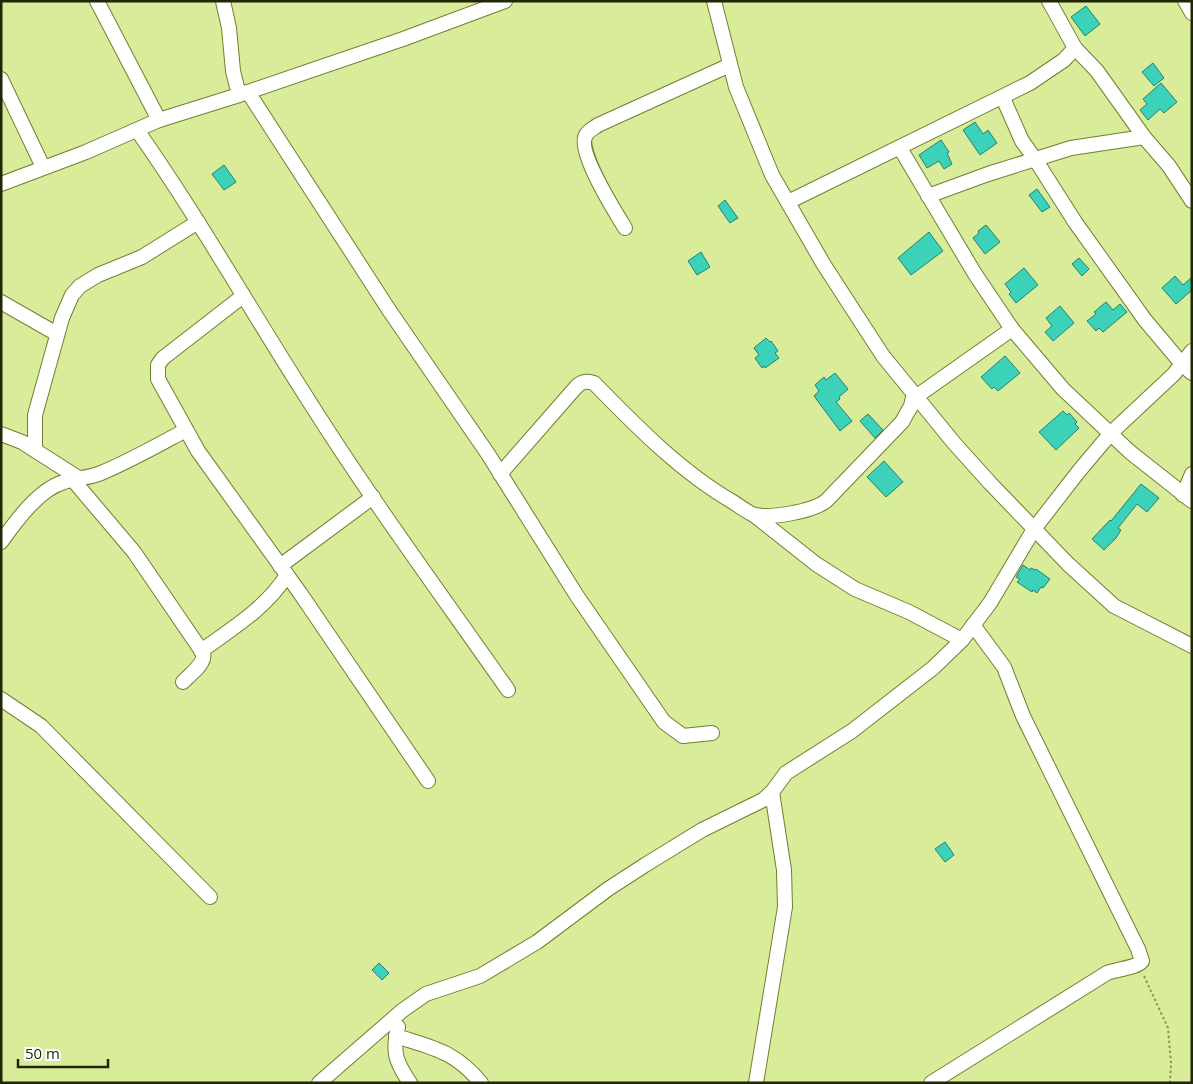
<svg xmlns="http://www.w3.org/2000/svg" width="1193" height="1084" viewBox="0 0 1193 1084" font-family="'Open Sans',sans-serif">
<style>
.building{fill:#3cd2ba;stroke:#268071}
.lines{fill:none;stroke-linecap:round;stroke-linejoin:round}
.minor-casing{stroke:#6f802f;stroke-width:16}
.path{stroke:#89975a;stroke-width:2;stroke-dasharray:2.5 2.5;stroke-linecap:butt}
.minor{stroke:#fff;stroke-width:14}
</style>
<rect width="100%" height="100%" fill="#d8ec9a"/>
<g class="building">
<polygon points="1086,6 1100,24 1085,36 1071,17"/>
<polygon points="1153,63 1164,78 1154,86 1142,72"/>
<polygon points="1161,83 1177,102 1164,113 1160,109 1148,120 1140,110 1147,104 1143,99"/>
<polygon points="975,122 983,134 988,130 997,143 980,155 963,130"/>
<polygon points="941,140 949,152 947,153 952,164 944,169 939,161 927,168 919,155"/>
<polygon points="224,165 236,182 224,190 212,174"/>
<polygon points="1037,189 1050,207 1042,212 1029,195"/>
<polygon points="725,200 738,218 730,223 718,206"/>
<polygon points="986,225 1000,242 985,254 973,238 979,233 978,231"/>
<polygon points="929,232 943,251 911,275 898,258"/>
<polygon points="701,252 710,267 697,275 688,261"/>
<polygon points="1079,258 1089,269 1082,276 1072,264"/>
<polygon points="1024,268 1038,285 1016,303 1009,294 1011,292 1005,284"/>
<polygon points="1175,276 1183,285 1192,277 1192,290 1176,304 1162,288"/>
<polygon points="1106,302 1113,310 1120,304 1127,312 1103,332 1099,328 1096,331 1087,321 1096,314 1094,312"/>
<polygon points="1060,306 1074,323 1053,341 1045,332 1052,326 1046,318"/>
<polygon points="766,338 770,342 771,341 778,351 775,353 779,358 765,368 764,366 762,368 755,358 759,355 754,348"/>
<polygon points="1005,356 1020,373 998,391 994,387 992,389 981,377"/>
<polygon points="835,373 848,389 839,397 840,399 836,402 852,421 840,431 814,396 819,391 815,385 824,377 826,380"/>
<polygon points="1063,411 1067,415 1069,413 1077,422 1075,424 1079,428 1056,450 1039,432"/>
<polygon points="868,414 883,430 875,438 860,421"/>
<polygon points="884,461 903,482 886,497 867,477"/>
<polygon points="1141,484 1159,498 1147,512 1137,504 1118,528 1121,530 1116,538 1104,550 1092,539 1110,520 1111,521"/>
<polygon points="1023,565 1030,570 1031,568 1035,570 1036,569 1050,579 1043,588 1041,587 1037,593 1033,590 1032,592 1017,582 1020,579 1016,577"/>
<polygon points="945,842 954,855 945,862 935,849"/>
<polygon points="379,963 389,973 382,980 372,970"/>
</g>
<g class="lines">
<g class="minor-casing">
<g id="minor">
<polyline points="97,1 159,120"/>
<polyline points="223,1 229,28 233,71 239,95"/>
<polyline points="714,1 736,87 772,175 824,265 883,356 954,443 990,483 1068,564 1114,606 1192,646"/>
<polyline points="1049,1 1075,48 1097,71 1144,137 1169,166 1192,201"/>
<polyline points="1185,1 1192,13"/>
<polyline points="1,79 43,167"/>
<polyline points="248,92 389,310 488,454 577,596 664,722 683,736 712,733"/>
<polyline points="1003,98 1022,141 1035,159 1075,222 1145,320 1182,364 1192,373"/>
<path d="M 137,130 C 198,217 250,309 307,398 C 370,498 440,593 508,690"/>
<polyline points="900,148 975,274 1012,329 1063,389 1130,452 1192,501"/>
<polyline points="1,184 86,152 159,120 239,95 403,39 505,1"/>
<polyline points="928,196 988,174 1071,148 1144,137"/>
<polyline points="788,202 1030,83 1064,60 1075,48"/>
<path d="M 625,228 C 616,213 576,150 586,135 C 588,131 594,128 598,125 L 730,65"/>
<polyline points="243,296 163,358 158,365 158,379 198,451 300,593 428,781"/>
<polyline points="1,302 57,334"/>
<polyline points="917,396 1012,329"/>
<polyline points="1,434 22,442 80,479"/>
<polyline points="35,450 35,415 62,318 72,295 80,286 98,275 142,257 198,222"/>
<path d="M 500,474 L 577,386 C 583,381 586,381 594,383 C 636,426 681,472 733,502 C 739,506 746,511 752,514 C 768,520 813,511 826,501 L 902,422 L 911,406 L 914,393"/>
<path d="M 73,480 L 134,552 L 203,653 C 206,664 190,674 183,682"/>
<polyline points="1183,495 1192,474"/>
<polyline points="754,515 816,564 855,589 909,612 962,640"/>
<path d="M 1,542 C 16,521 39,489 64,482 C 76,478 89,478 101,473 C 130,461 158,445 186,430"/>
<polyline points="280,566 373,497"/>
<path d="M 201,651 C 233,628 266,608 287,575"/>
<polyline points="1,699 41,726 210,897"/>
<path d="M 398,1027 C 392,1053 396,1062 410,1083"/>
<path d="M 396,1036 C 433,1048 455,1051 481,1083"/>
<polyline points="319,1083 403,1010 426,994 480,976 537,942 608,889 645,865 702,830 763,800 772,792 786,773 852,731 933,668 962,640 990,603 1034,529 1079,471 1111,433 1174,374 1192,351"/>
<polyline points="756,1083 785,907 784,870 772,792"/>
<path d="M 931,1083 L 1107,973 C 1116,969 1137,968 1142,961 L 1138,949 L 1023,716 L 1004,667 L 973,625"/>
</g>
</g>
<polyline class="path" points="1144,976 1168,1028 1171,1063 1170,1083"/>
<use href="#minor" class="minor"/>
</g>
<rect width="1193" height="1084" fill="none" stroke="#212705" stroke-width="5"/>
<path d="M18 1059v8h90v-8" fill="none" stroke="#212705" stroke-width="2.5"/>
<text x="25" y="1059" font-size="15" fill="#212705" stroke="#ffffff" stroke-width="4" paint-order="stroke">50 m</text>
</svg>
